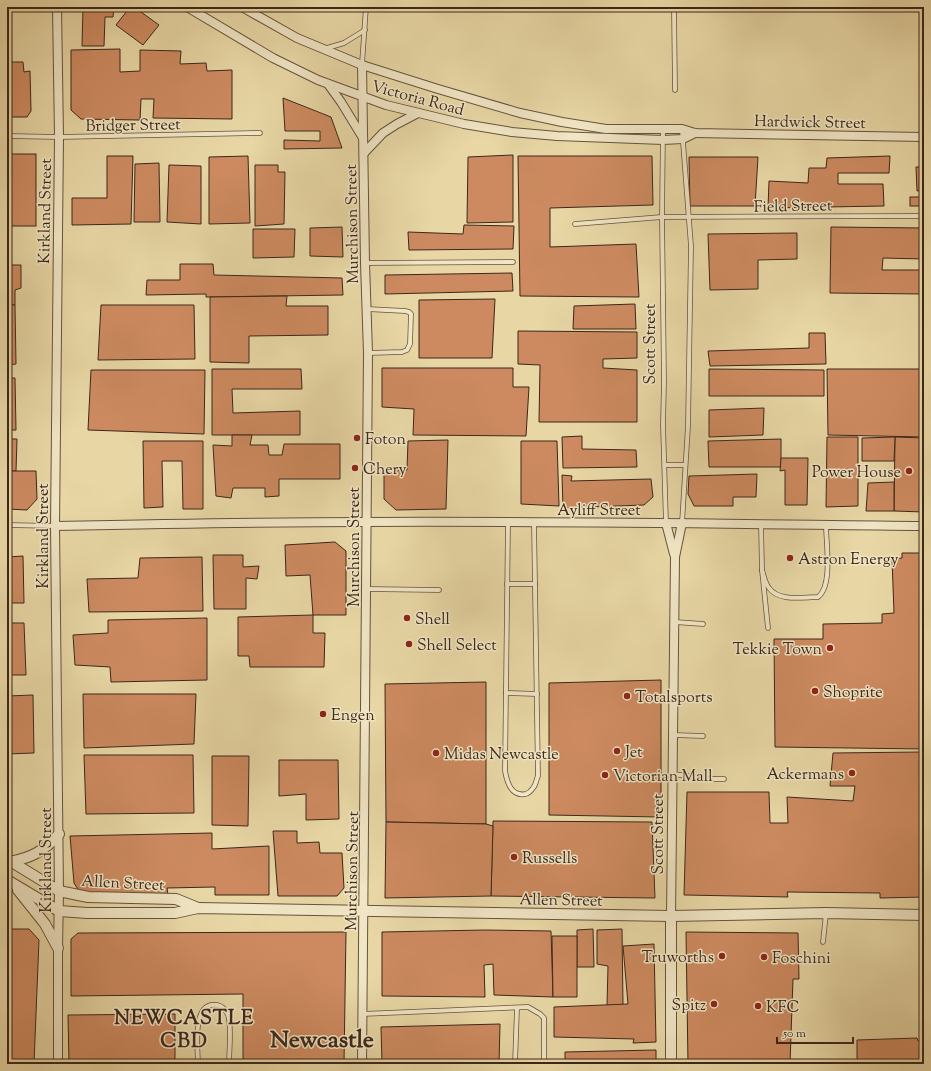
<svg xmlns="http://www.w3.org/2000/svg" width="931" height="1071" viewBox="0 0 931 1071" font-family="'Sorts Mill Goudy',serif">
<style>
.building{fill:#cd8a60;stroke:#3c271b}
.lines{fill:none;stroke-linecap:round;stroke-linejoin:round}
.service-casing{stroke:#67533e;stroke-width:5.5}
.minor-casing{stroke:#67533e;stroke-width:10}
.tertiary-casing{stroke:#67533e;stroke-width:12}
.service{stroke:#f0e5c4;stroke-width:4}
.minor{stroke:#f0e5c4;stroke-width:8}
.tertiary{stroke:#f0e5c4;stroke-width:10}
.poi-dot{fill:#8f2418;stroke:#f0e5c4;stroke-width:1.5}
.labels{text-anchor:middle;stroke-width:3;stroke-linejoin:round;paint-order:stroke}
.street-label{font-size:16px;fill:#3c271b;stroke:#f0e5c4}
.poi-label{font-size:16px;fill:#3c271b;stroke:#f0e5c4;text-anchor:start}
.district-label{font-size:20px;font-weight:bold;letter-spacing:1px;fill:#3c271b;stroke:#f0e5c4}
.town-label{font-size:24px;font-weight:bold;fill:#3c271b;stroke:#f0e5c4}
</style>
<rect width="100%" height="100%" fill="#e8d7a5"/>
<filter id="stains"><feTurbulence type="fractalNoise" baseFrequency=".005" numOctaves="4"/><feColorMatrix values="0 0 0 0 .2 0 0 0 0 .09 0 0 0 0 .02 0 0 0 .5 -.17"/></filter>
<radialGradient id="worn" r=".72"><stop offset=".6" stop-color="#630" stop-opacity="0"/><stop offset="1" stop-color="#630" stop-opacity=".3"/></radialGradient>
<g class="building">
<polygon points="73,7 114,7 113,17 105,17 104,46 82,46 83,8 73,8"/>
<polygon points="130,7 134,7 159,25 143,45 116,25"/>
<polygon points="120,49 120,72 140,71 140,50 181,51 180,64 206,63 207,71 232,70 232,119 153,118 154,99 141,99 140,120 81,119 71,110 71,50"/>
<polygon points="8,62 23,62 24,72 30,71 31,111 27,117 7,117"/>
<polygon points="283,98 331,117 342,148 284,149 284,140 320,141 320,131 285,131"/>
<rect x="7" y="154" width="29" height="72"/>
<polygon points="513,155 513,222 467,223 468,157"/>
<polygon points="107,156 133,156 131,224 72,225 72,198 107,198"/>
<polygon points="248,156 250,223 209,224 209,157"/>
<polygon points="518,156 652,156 653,205 550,208 550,247 636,244 639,297 520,296"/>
<polygon points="890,156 889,173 838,173 838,184 883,184 884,206 768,208 769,181 808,183 809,168 826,168 827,158"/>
<polygon points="689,157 758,157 755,206 690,206"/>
<polygon points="159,163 160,222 134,222 135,164"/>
<polygon points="169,165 201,166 201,224 167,222"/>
<polygon points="255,165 278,165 278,172 285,172 284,224 255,226"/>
<polygon points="916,167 924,167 924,190 917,191"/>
<rect x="910" y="197" width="14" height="9"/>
<polygon points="464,225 514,226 513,249 409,250 408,232 463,234"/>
<polygon points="342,227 343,257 310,256 310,228"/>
<polygon points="831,227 924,228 924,259 883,258 882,270 924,270 924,294 830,293"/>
<polygon points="253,229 295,229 294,257 253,258"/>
<polygon points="797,233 797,259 758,260 758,289 710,290 708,234"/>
<polygon points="180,264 213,264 214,275 342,278 343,295 206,297 206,294 146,295 147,280 180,280"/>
<polygon points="7,265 21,265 21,288 15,290 15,305 7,305"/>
<polygon points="512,273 513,291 385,294 385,275"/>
<polygon points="287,296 286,306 328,306 328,335 249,336 249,363 210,362 210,297"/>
<polygon points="495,299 492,358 419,358 419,300"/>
<polygon points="635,304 636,329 573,329 574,306"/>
<polygon points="7,305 15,305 16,364 7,365"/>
<polygon points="101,305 194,305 195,359 98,360"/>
<polygon points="518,331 637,332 637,358 603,359 603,368 637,370 637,422 539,422 540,365 518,364"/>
<polygon points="809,333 825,333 826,364 710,366 708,351 809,348"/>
<polygon points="382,368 513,368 513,387 529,387 526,436 413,435 414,409 382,407"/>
<polygon points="212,369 301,369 302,389 232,389 233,413 300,411 300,435 212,435"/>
<polygon points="709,369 824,370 824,396 709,396"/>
<polygon points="827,369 924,369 924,437 828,435"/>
<polygon points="91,370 205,370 204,434 88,430"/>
<polygon points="7,378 15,378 16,430 7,430"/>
<polygon points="764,408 763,435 709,437 709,410"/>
<polygon points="232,435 252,435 250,445 268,445 269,455 282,455 284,444 340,444 340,479 279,479 279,496 265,497 265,488 233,488 231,498 216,496 213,445 232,446"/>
<polygon points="582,436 582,449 636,450 637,467 563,468 562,437"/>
<polygon points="827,437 858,437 858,506 826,507"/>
<polygon points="895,437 924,438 924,512 894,511"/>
<polygon points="895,437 894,461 862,461 862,438"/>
<polygon points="7,439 17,439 16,471 7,471"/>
<polygon points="781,439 781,467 709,467 708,441"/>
<polygon points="448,440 446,509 396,510 384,499 384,470 407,470 408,441"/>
<polygon points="143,441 203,441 203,509 183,509 182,461 162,461 163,507 144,508"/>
<polygon points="521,441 557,441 559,506 521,504"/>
<polygon points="781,458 808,458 807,505 785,505 785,470 780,471"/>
<polygon points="7,471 36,471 37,499 27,510 7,509"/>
<polygon points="757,474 756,497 733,497 733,506 694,506 688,494 689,476"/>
<polygon points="562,475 572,476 571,481 651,479 653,497 644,505 563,508"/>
<polygon points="894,482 894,511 866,511 868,483"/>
<polygon points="335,542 346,551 346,615 313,615 310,575 286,576 285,545"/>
<polygon points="902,553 924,553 924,749 775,747 774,639 823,639 823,624 882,623 882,614 894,613 892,559 902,558"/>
<polygon points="213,555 243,555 243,567 259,566 257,579 246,578 246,609 214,609"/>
<polygon points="23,556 24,603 7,603 7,557"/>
<polygon points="202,557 203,611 89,612 87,579 138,578 140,558"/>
<polygon points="313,615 313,633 325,633 324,667 250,667 249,656 238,656 238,617"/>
<polygon points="207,618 207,680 111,682 110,667 75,665 73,635 108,633 108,620"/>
<polygon points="7,623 24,623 26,675 7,675"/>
<polygon points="661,680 661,817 549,815 549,683"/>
<polygon points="486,682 486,824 386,822 385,684"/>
<polygon points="83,694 196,694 194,744 84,748"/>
<polygon points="33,695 34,753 7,754 7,696"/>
<polygon points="921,752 920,788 924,788 924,897 880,898 880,893 787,892 788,897 684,895 687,792 769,792 770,823 788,823 787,797 853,801 855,786 830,786 833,753"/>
<polygon points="84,755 193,755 194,813 86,814"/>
<polygon points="212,756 249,756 248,826 212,825"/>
<polygon points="279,760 338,760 339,819 306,820 306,794 279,796"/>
<polygon points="493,821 652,822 655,898 491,896"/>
<polygon points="386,822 486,824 493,826 491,896 385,898"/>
<polygon points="273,831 297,831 297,843 319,842 320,853 342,853 344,888 337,896 278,896"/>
<polygon points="212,833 212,849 269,846 269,895 215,895 215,887 167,888 168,895 81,894 74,883 70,836"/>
<polygon points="7,929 29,929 39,940 34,1064 7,1064"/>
<polygon points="593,929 594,967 577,967 577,930"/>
<polygon points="622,929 623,1005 607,1006 608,966 597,964 597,930"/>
<polygon points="485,930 551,931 553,997 494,995 493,964 484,965 485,997 382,996 382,932"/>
<polygon points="346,932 344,1064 243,1064 243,994 71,996 71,939 78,933"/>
<polygon points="686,932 798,933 799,979 793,979 790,1064 688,1064"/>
<polygon points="552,936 577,936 577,997 553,997"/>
<polygon points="654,944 656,1042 633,1043 634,1039 554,1037 554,1007 628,1004 623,946"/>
<polygon points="175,1014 175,1064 69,1064 68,1015"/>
<polygon points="500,1024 499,1064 382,1064 381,1027"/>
<polygon points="917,1038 918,1041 924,1042 924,1064 857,1064 857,1040"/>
<polygon points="656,1050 656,1064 610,1064 610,1061 582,1062 581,1064 565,1064 565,1052"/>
</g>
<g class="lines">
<g class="service-casing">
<g id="service">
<polyline points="674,7 675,90"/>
<polyline points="324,49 344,43 365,30"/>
<polyline points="362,64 366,7"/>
<polyline points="663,129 662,217 664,381 663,425 666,523"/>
<polyline points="682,129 691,246 688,426 682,523"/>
<polyline points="7,136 59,137 260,133"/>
<polyline points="575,224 662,217 924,216"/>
<polyline points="365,263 513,262"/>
<polyline points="367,309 405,311 409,312 411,314 410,344 407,350 402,352 368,353"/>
<polyline points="665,465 685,465"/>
<path d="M 508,523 L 505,771 C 507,782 511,797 526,794 C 529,793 531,791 533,788 C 536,785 536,780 538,776 L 534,523"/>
<polyline points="7,525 55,526"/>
<polyline points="761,525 762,570 768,628"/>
<path d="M 762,570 C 764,576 765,583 769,588 C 779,602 803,597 818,597 C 833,586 826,543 826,525"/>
<polyline points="507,584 535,584"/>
<polyline points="367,589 439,590"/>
<polyline points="675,622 703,624"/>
<polyline points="506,693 537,694"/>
<polyline points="673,735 703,736"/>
<polyline points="673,774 709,779 724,779"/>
<polyline points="823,942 826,913"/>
<polyline points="362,1014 528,1007 540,1014 544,1018 544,1064"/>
<path d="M 198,1064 C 198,1049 191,1001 217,1005 C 222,1006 226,1010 228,1015 C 232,1027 229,1051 229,1064"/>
<polyline points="515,1064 517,1008"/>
</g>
</g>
<g class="minor-casing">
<g id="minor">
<polyline points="57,7 59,137 55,526 59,891 58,948 58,1064"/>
<polyline points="187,7 273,58 318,80 386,105 464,124 512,132 557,136 663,140 683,139 695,133"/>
<polyline points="242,7 297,38 362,65 438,89 520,113 562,122 606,129 682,129 695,133 924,137"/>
<polyline points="362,65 365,263 368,353 362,1064"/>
<polyline points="328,84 341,102 363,138"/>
<polyline points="364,153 383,133 397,124 418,113"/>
<polyline points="666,523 674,554"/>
<path d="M 55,526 C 158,524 262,522 365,522 C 551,521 738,524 924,526"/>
<polyline points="671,916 675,557 682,523"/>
</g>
</g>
<g class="tertiary-casing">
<g id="tertiary">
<polyline points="7,859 59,891 88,897 176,899 198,908"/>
<path d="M 10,862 C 33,857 44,851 59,834"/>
<polyline points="7,880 59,911 87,913 175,913 198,908 671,916 826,913 924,915"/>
<polyline points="18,890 45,924 58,948"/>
<polyline points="671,1064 671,916"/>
</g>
</g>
<use href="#service" class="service"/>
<use href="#minor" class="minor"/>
<use href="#tertiary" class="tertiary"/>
</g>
<g class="poi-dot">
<circle cx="357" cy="438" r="4"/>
<circle cx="355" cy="468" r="4"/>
<circle cx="909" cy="471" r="4"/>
<circle cx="790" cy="558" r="4"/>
<circle cx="407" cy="618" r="4"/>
<circle cx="409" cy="644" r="4"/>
<circle cx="830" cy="648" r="4"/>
<circle cx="815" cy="691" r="4"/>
<circle cx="627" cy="696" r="4"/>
<circle cx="323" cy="714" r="4"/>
<circle cx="617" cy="751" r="4"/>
<circle cx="436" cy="753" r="4"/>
<circle cx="852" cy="773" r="4"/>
<circle cx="605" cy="775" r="4"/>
<circle cx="514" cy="857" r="4"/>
<circle cx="722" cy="956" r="4"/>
<circle cx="764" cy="957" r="4"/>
<circle cx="714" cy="1004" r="4"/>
<circle cx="758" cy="1006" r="4"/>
</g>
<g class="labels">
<g class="street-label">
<text transform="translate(418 97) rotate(15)" y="6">Victoria Road</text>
<text transform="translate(810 121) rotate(1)" y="6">Hardwick Street</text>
<text transform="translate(133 124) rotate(-1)" y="6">Bridger Street</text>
<text transform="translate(793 205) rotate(-1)" y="6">Field Street</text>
<text transform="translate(44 211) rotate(-89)" y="6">Kirkland Street</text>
<text transform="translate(351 224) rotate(-91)" y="6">Murchison Street</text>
<text transform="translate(649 344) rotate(-90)" y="6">Scott Street</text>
<text x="599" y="515">Ayliff Street</text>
<text transform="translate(42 536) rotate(-90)" y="6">Kirkland Street</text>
<text transform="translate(353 547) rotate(-90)" y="6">Murchison Street</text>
<text transform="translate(657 834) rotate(-90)" y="6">Scott Street</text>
<text transform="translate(45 860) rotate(-90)" y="6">Kirkland Street</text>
<text transform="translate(351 871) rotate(-89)" y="6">Murchison Street</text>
<text transform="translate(123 882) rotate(3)" y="6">Allen Street</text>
<text transform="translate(561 899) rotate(1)" y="6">Allen Street</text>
</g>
<g class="poi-label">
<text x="365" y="444">Foton</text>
<text x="363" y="474">Chery</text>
<text x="901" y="477" text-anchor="end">Power House</text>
<text x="798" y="564">Astron Energy</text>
<text x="415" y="624">Shell</text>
<text x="417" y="650">Shell Select</text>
<text x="822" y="654" text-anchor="end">Tekkie Town</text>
<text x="823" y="697">Shoprite</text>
<text x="635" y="702">Totalsports</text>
<text x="331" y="720">Engen</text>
<text x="625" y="757">Jet</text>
<text x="444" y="759">Midas Newcastle</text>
<text x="844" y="779" text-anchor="end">Ackermans</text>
<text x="613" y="781">Victorian Mall</text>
<text x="522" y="863">Russells</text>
<text x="714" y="962" text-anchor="end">Truworths</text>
<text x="772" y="963">Foschini</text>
<text x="706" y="1010" text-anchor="end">Spitz</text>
<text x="766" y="1012">KFC</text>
</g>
<g class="district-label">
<text x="184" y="1024">NEWCASTLE<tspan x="184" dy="23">CBD</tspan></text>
</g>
<g class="town-label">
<text x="322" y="1047">Newcastle</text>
</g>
</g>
<rect width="931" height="1071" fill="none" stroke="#e8d7a5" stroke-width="24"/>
<rect x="8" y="8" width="915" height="1055" fill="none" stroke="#3c271b" stroke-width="2"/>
<rect x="12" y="12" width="907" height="1047" fill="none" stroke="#3c271b"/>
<path d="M777 1037v6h76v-6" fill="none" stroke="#3c271b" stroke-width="2"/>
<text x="783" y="1037" font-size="12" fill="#3c271b" stroke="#f0e5c4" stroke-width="3" paint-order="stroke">50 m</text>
<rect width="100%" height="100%" filter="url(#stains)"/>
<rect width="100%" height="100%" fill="url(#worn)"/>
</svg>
